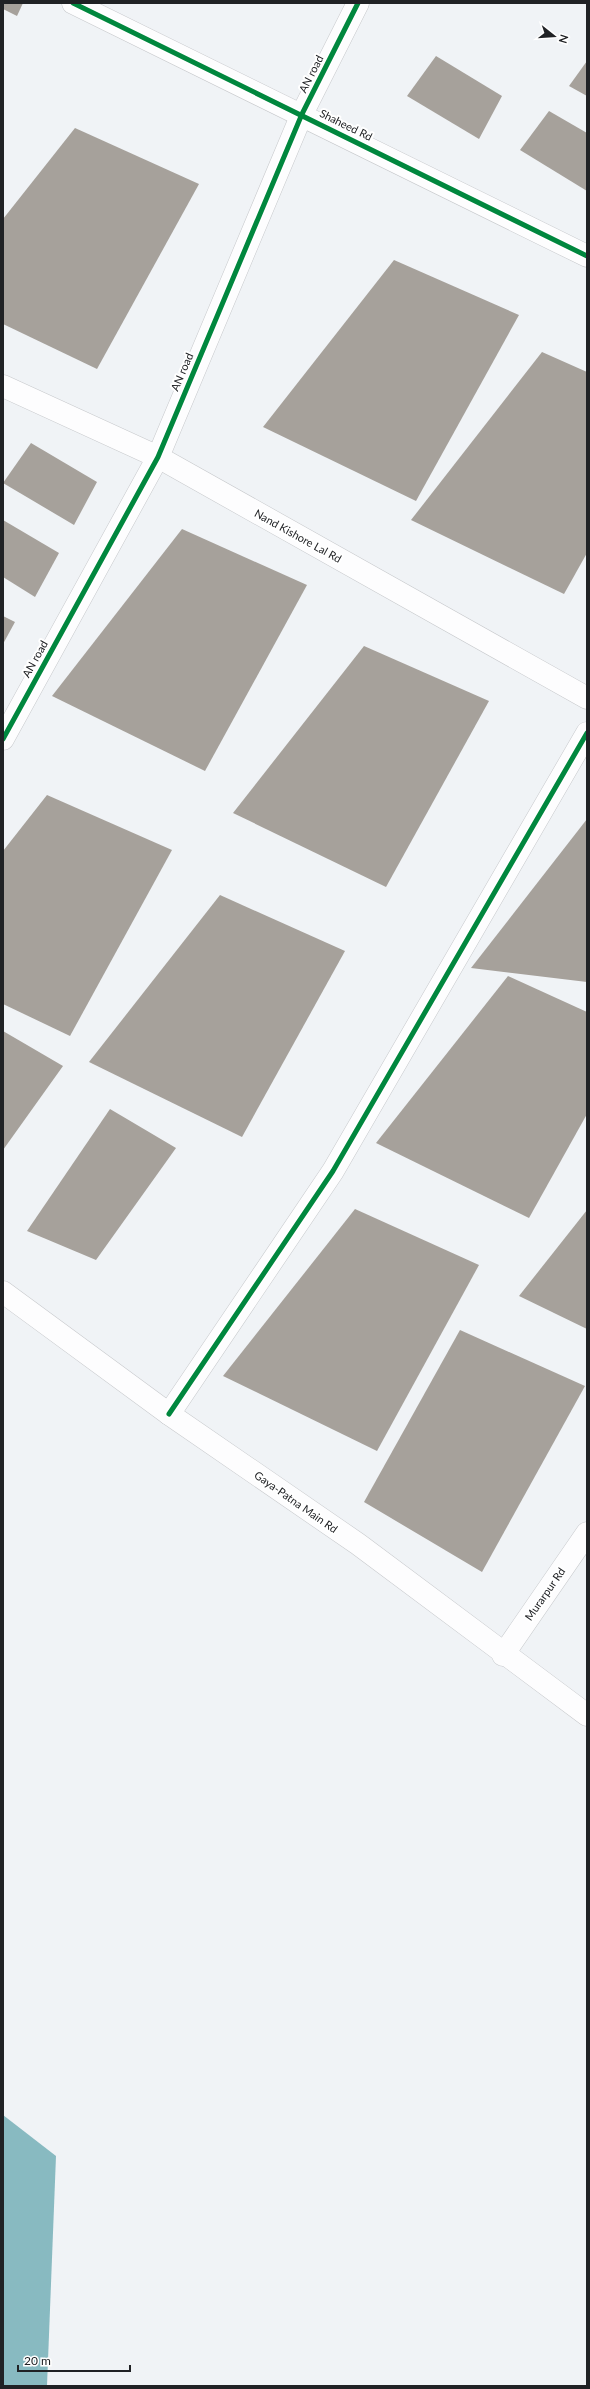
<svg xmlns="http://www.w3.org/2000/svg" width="590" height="2389" viewBox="0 0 590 2389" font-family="Lato,sans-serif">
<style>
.water{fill:#88bac1}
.building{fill:#a6a19b}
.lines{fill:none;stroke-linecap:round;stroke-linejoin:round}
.minor-casing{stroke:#c7c9cc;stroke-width:23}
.primary-casing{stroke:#c7c9cc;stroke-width:23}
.minor{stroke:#fdfdfe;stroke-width:22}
.primary{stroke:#fdfdfe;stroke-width:22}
.cycleway-casing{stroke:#fff;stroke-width:8}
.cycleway{stroke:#00873e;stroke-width:5}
.labels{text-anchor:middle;stroke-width:4;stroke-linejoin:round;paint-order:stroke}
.street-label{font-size:11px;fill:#202225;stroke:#fff}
</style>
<rect width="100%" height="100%" fill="#f0f3f6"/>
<polygon class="water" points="3,2115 56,2156 47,2386 3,2386"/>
<g class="building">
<polygon points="3,3 23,3 17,16 3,9"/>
<polygon points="436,56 502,96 479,139 407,96"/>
<polygon points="587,61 587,96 569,86"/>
<polygon points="549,111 587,133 587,191 520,150"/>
<polygon points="75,128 199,184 97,369 3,324 3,219"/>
<polygon points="394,260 519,315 416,501 263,427"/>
<polygon points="542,352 587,372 587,553 564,594 411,520"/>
<polygon points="31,443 97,482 74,525 3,483"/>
<polygon points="3,520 59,553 35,597 3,577"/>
<polygon points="182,529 307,585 205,771 52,696"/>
<polygon points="3,616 15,622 3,644"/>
<polygon points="364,646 489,701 386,887 233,813"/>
<polygon points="47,795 172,850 70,1036 3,1004 3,851"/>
<polygon points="587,819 587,982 471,968"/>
<polygon points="220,895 345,951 242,1137 89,1062"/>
<polygon points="508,976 587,1012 587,1114 529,1218 376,1143"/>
<polygon points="3,1031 63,1066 3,1150"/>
<polygon points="110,1109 176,1148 96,1260 27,1231"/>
<polygon points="355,1209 479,1265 377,1451 223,1376"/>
<polygon points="587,1210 587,1329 519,1296"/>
<polygon points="460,1330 585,1386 482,1572 364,1502"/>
</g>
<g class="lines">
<g class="minor-casing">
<g id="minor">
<polyline points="73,3 587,256"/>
<polyline points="3,386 158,457 587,698"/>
<polyline points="3,739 158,457 302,114 358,3"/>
<polyline points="169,1414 333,1171 587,733"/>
<polyline points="503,1655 587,1533"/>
</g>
</g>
<g class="primary-casing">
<polyline id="primary" points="3,1292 169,1414 358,1544 587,1715"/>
</g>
<use href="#minor" class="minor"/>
<use href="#primary" class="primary"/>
<g class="cycleway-casing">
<g id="cycleway">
<polyline points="73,3 587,256"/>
<polyline points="3,739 158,457 302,114 358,3"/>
<polyline points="169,1414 333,1171 587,733"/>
</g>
</g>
<use href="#cycleway" class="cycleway"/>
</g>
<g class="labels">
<g class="street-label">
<text transform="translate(311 74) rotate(-63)" y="4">AN road</text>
<text transform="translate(346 125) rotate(26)" y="4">Shaheed Rd</text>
<text transform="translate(182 372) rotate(-67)" y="4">AN road</text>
<text transform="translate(298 536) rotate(29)" y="4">Nand Kishore Lal Rd</text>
<text transform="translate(35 659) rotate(-61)" y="4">AN road</text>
<text transform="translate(296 1502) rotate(35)" y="4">Gaya-Patna Main Rd</text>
<text transform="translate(545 1594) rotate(-55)" y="4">Murarpur Rd</text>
</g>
</g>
<rect width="590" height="2389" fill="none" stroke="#202225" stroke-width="8"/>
<g transform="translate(554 36) rotate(107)" stroke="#ffffff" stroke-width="3" paint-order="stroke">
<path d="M0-3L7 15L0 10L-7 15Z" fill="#202225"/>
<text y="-6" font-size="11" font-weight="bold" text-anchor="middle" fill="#202225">N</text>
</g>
<path d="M18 2365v6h112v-6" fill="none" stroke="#202225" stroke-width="2"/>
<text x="24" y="2365" font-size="12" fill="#202225" stroke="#ffffff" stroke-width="3" paint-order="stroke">20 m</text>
</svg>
